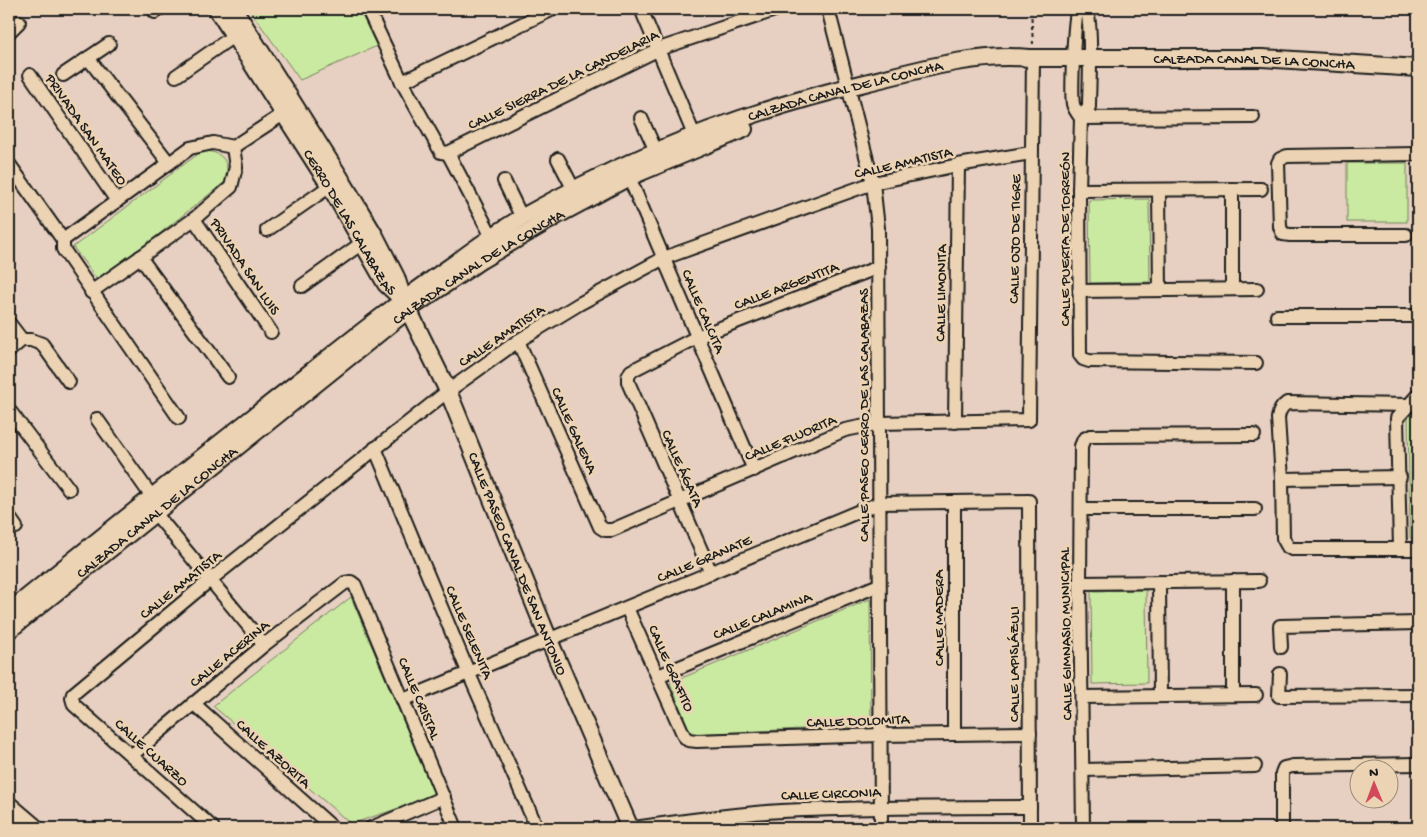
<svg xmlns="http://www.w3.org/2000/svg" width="1427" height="837" viewBox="0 0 1427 837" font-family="'Gochi Hand',sans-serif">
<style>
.green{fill:#cae9a1;stroke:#73825e}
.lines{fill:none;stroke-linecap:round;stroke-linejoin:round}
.minor-casing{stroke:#1c1c1c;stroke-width:16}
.tertiary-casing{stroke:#1c1c1c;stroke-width:20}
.path{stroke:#1c1c1c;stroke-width:2;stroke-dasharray:4 4;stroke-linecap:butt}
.minor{stroke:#ebd3b3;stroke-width:12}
.tertiary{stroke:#ebd3b3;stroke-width:16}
.labels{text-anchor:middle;stroke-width:5;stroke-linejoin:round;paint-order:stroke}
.street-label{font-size:15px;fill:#1c1c1c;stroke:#ebd3b3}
</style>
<rect width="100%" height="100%" fill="#e7d0c1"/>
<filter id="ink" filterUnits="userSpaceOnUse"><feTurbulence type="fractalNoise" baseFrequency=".02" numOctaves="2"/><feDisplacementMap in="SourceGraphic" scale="10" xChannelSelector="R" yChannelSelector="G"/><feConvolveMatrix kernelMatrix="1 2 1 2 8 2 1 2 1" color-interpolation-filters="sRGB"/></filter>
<g filter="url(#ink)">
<g class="green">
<polygon points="249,9 359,9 377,46 300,80"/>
<path d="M 202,151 C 223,151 230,162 226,181 L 100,281 L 96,278 L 73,247 Z"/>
<rect x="1347" y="163" width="60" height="59"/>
<polygon points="1149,199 1150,282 1090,283 1089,200"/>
<polygon points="1408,414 1418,414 1418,538 1410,538"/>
<polygon points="1146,590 1147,683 1092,684 1091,591"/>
<polygon points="351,597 435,796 351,824 213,706"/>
<polygon points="870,599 871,726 691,734 670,683"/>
</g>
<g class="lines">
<g class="minor-casing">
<g id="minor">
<polyline points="370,9 370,14 402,82 441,152 448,153"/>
<polyline points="641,9 694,135"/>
<polyline points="828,9 873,183 878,228 881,828"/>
<path d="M 1078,9 C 1074,16 1071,93 1073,104 C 1074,109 1078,114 1081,118"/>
<path d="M 1086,9 C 1093,23 1089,88 1089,107 L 1081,118 L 1079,190 L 1080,355 L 1083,359 L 1089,361 L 1256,363"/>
<polyline points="155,12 159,9"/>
<polyline points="9,32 19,22"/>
<polyline points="88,58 169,163"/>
<polyline points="30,75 117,201"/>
<polyline points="63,75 109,44"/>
<polyline points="176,76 235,35"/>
<polyline points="402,82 553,9"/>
<polyline points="641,118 656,151"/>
<polyline points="1081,118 1253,117"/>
<polyline points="448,153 659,49 778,9"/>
<polyline points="448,153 492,237"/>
<polyline points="558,159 574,190"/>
<polyline points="9,164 63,240"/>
<polyline points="626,170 754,470"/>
<polyline points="504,181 522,218"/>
<polyline points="1232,189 1232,289"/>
<polyline points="1079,190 1261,189"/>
<polyline points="1159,190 1160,290"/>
<polyline points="194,219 271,332"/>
<polyline points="267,230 330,186"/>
<polyline points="1406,235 1290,235 1283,234 1280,227 1278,163 1280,159 1287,156 1418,154"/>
<polyline points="140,257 228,377"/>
<polyline points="302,286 362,243"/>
<polyline points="1079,291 1257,289"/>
<polyline points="91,292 194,219 231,187 236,167 233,147"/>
<polyline points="1277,316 1418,316"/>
<polyline points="9,323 22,340"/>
<polyline points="22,340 31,340 42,344 69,382"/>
<polyline points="518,341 600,527 605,530 612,530 845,430 880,423 1029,420 1033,58"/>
<polyline points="9,351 22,340"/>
<path d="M 1409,405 L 1287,403 C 1281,407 1279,411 1278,418 L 1282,479 L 1283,538 L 1288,547 L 1292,549 L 1418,549"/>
<polyline points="9,410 69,489"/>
<polyline points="179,418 63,249 63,240 190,148 213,143 233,147 291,109"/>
<polyline points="97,419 152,497"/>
<polyline points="955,422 958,165"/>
<polyline points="375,448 469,674 537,828"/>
<polyline points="1282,479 1400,477"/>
<polyline points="954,502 954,734"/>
<polyline points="150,507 264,645"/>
<polyline points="1081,509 1255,509"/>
<polyline points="9,517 16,527"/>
<polyline points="1400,549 1397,418 1418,395"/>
<polyline points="711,573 628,382 628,377 631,371 697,337 879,267"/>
<polyline points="1159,582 1160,696"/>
<polyline points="1080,583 1259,581"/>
<polyline points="627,608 684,736 688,740 697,741 881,735 1030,733"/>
<polyline points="1281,647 1280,626 1418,623"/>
<polyline points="1280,674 1279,696 1418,695"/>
<polyline points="658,676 879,585"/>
<polyline points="1233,695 1233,581"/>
<polyline points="1082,697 1256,695"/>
<polyline points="403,700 879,503 1029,501 1030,828"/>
<polyline points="193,703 333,828"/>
<polyline points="132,755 264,645 345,583 351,582 355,585 456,828"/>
<polyline points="1083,770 1255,766"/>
<polyline points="213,828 74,705 72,698 73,694 210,580 448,391 518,341 579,304 664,258 873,183 958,165 1031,153"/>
<polyline points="371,828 444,797"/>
<path d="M 634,828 C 683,821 732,814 782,811 C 865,807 947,807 1030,807"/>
<polyline points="1083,828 1080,583 1081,446 1084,439 1090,436 1254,435"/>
<polyline points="1282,828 1282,773 1284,768 1293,766 1418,764"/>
</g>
</g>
<g class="tertiary-casing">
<g id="tertiary">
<path id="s1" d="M 217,9 L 330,186 L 386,284 L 402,299"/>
<path id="s2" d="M 234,9 L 339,176 L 375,236 L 396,277 L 403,299 L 448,391 L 549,640 L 630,828"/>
<path id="s3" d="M 9,612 C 108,532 207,453 307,375 C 355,337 403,299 454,264 C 476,248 499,231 523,217 C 630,156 746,111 865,83 C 915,71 978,52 1029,58 L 1262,58 L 1418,68"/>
<path id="s4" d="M 9,630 L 409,309 L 481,260 L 556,216 L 629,177 L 744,129"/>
<polyline points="9,805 36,828"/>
<polyline points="9,822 16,828"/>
</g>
</g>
<polyline class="path" points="1031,9 1033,44"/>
<use href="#minor" class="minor"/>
<use href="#tertiary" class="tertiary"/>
</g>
</g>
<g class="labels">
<g class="street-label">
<text dy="5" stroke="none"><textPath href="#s3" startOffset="1409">CALZADA CANAL DE LA CONCHA</textPath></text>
<text transform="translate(563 79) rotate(-26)" y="5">CALLE SIERRA DE LA CANDELARIA</text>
<text dy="5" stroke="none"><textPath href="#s3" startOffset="996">CALZADA CANAL DE LA CONCHA</textPath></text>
<text transform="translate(87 129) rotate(55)" y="5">PRIVADA SAN MATEO</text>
<text transform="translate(903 162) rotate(-13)" y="5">CALLE AMATISTA</text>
<text dy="5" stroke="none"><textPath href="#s1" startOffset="251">CERRO DE LAS CALABAZAS</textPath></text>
<text transform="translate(1014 239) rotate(-89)" y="5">CALLE OJO DE TIGRE</text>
<text transform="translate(1064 239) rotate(-90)" y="5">CALLE PUERTA DE TORREÓN</text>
<text transform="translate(246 266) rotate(56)" y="5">PRIVADA SAN LUIS</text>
<text dy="5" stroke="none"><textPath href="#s4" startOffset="594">CALZADA CANAL DE LA CONCHA</textPath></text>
<text transform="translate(786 285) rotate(-21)" y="5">CALLE ARGENTITA</text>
<text transform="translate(940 293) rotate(-89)" y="5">CALLE LIMONITA</text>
<text transform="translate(704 311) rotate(67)" y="5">CALLE CALCITA</text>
<text transform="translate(501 335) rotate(-34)" y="5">CALLE AMATISTA</text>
<text transform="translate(863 415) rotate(-90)" y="5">CALLE PASEO CERRO DE LAS CALABAZAS</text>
<text transform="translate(575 430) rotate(66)" y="5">CALLE GALENA</text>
<text transform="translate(790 437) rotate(-23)" y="5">CALLE FLUORITA</text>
<text transform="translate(683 468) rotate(66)" y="5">CALLE ÁGATA</text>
<text dy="5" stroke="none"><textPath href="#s4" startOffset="189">CALZADA CANAL DE LA CONCHA</textPath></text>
<text transform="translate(704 558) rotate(-23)" y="5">CALLE GRANATE</text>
<text dy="5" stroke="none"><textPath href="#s2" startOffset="625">CALLE PASEO CANAL DE SAN ANTONIO</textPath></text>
<text transform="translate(180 584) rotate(-39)" y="5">CALLE AMATISTA</text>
<text transform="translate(762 615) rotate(-22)" y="5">CALLE CALAMINA</text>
<text transform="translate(938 618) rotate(-90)" y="5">CALLE MADERA</text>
<text transform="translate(470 632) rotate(67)" y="5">CALLE SELENITA</text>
<text transform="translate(1065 634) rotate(-91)" y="5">CALLE GIMNASIO MUNICIPAL</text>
<text transform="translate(229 653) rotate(-39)" y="5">CALLE ACERINA</text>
<text transform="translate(1013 664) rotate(-90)" y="5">CALLE LAPISLÁZULI</text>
<text transform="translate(672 668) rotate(66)" y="5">CALLE GRAFITO</text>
<text transform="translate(420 698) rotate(67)" y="5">CALLE CRISTAL</text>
<text transform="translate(858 720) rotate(-2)" y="5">CALLE DOLOMITA</text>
<text transform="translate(152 752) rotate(42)" y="5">CALLE CUARZO</text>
<text transform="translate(274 753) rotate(42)" y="5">CALLE AZORITA</text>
<text transform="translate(831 793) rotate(-2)" y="5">CALLE CIRCONIA</text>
</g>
</g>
<rect width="1427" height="837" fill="none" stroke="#ebd3b3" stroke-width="30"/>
<rect x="15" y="15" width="1397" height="807" fill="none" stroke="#1c1c1c" stroke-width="2" filter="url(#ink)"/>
<g transform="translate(1374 784) rotate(359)"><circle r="24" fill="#ebd3b3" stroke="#988a77"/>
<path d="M0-4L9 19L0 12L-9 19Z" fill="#d1495b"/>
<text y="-8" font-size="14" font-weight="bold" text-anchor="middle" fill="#1c1c1c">N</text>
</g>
</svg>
